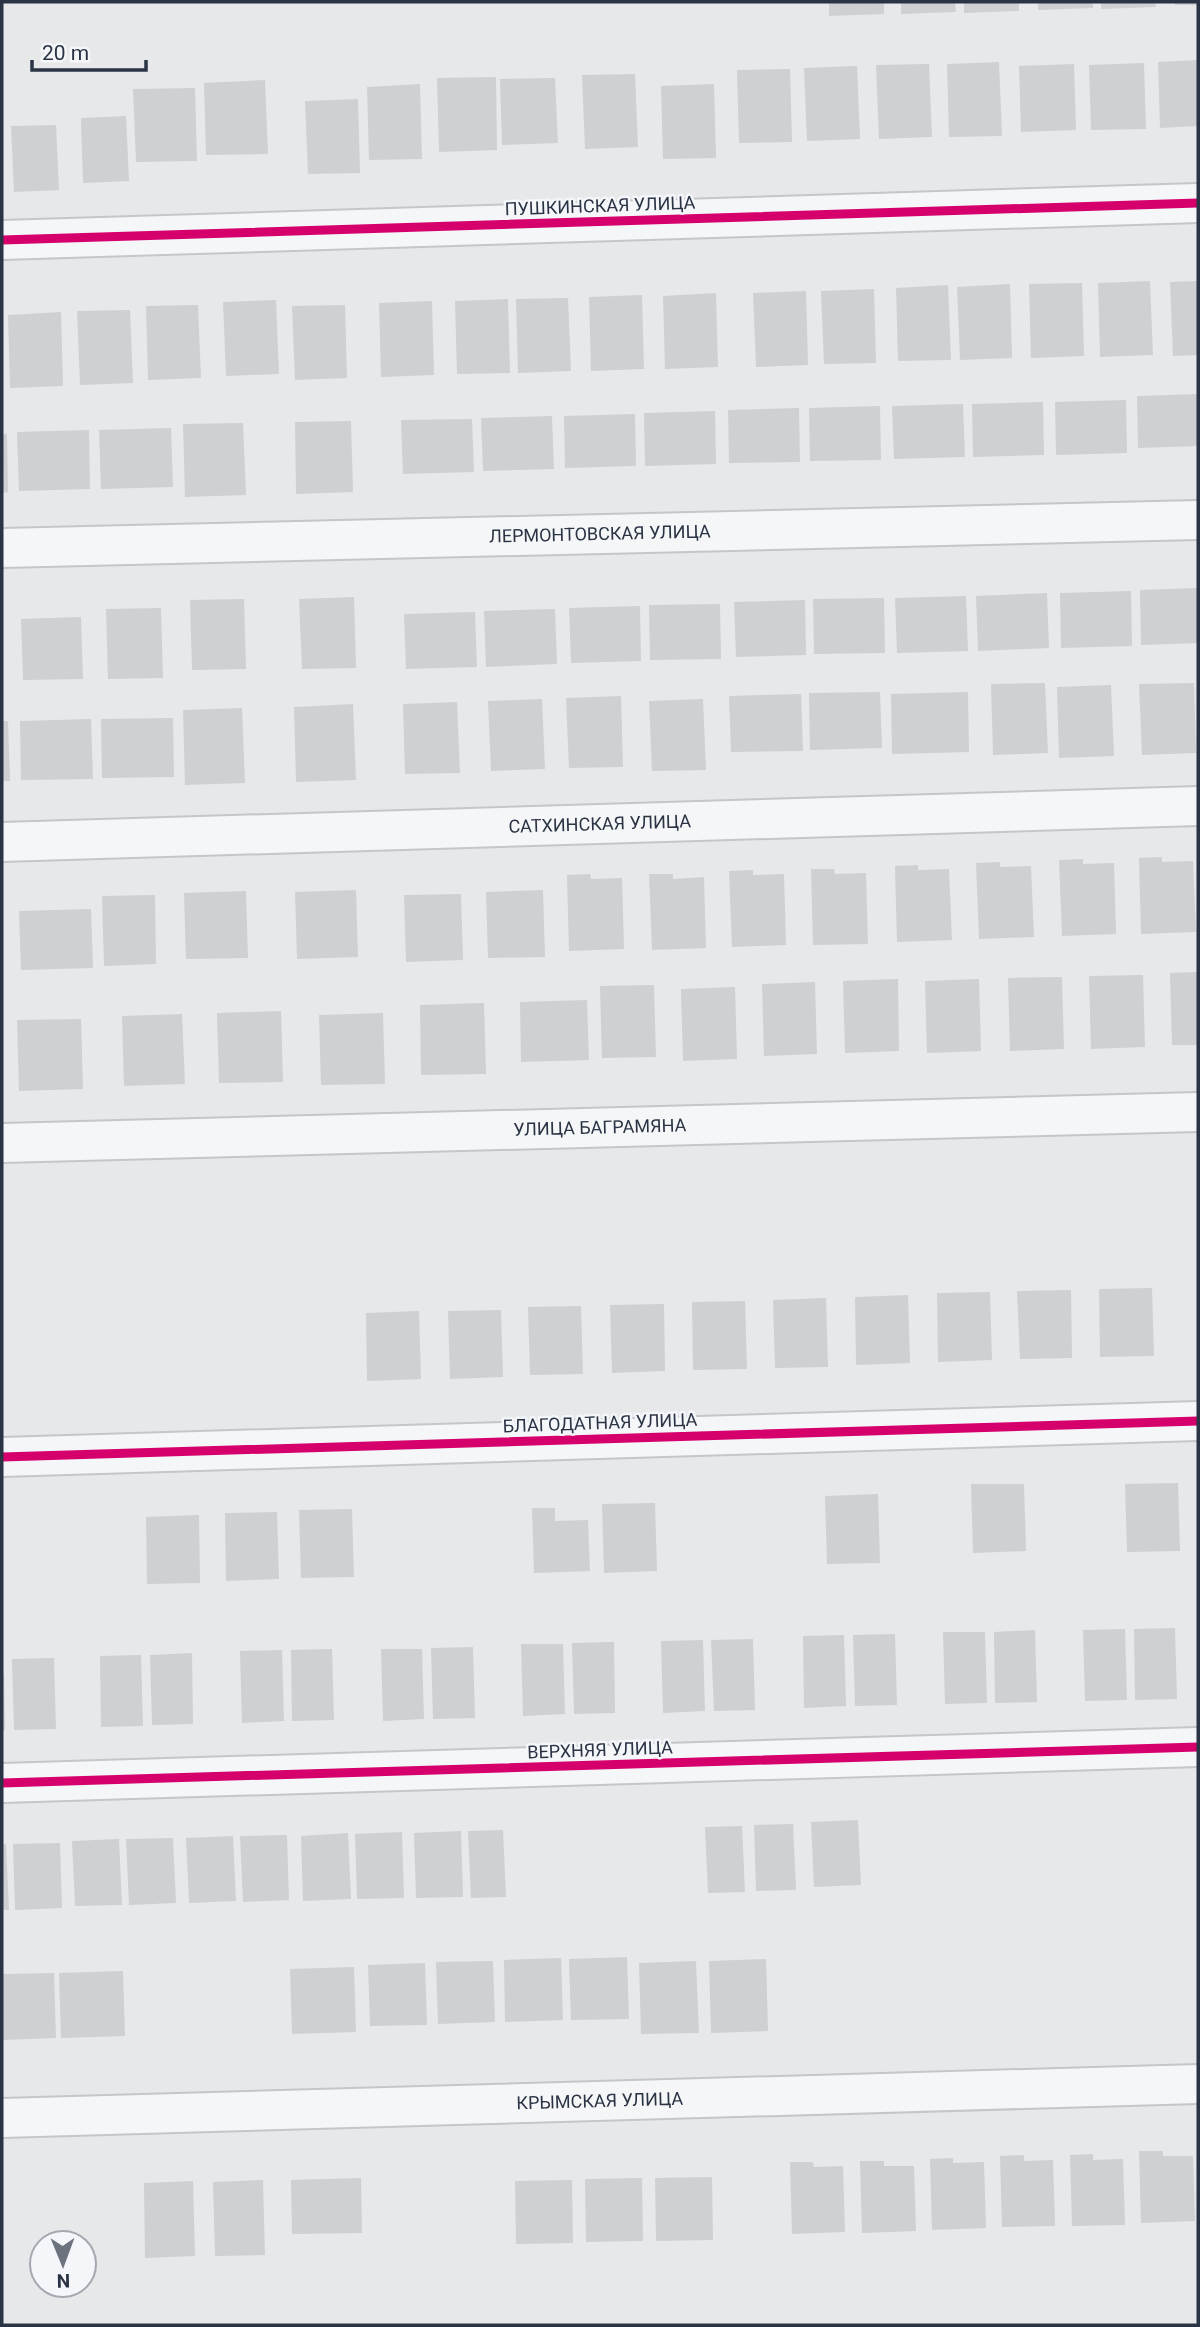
<svg xmlns="http://www.w3.org/2000/svg" width="1200" height="2327" viewBox="0 0 1200 2327" font-family="Roboto,sans-serif">
<style>
.building{fill:#ced0d3}
.lines{fill:none;stroke-linecap:round;stroke-linejoin:round}
.minor-casing{stroke:#c4c6c8;stroke-width:42}
.minor{stroke:#f5f6f7;stroke-width:38}
.cycleway-casing{stroke:#f4f6f9;stroke-width:13}
.cycleway{stroke:#d6006c;stroke-width:9}
.labels{text-anchor:middle;stroke-width:5;stroke-linejoin:round;paint-order:stroke}
.street-label{font-size:18px;fill:#2b3445;stroke:#f4f6f9}
</style>
<rect width="100%" height="100%" fill="#e6e8ea"/>
<g class="building">
<polygon points="829,2 884,2 884,14 829,16"/>
<polygon points="901,2 955,2 956,12 901,14"/>
<polygon points="964,2 1019,2 1019,11 964,13"/>
<polygon points="1038,2 1093,2 1093,8 1038,10"/>
<polygon points="1101,2 1155,2 1156,7 1101,9"/>
<rect x="1175" y="2" width="23" height="3"/>
<polygon points="1198,60 1198,126 1160,128 1158,62"/>
<polygon points="999,62 1002,136 949,137 947,64"/>
<polygon points="1144,63 1146,129 1091,130 1089,65"/>
<polygon points="929,64 932,137 879,139 876,65"/>
<polygon points="1074,64 1076,130 1021,132 1019,66"/>
<polygon points="857,66 860,139 807,141 804,68"/>
<polygon points="790,69 792,142 739,143 737,70"/>
<polygon points="635,74 638,147 585,149 582,75"/>
<polygon points="496,77 497,150 439,152 437,78"/>
<polygon points="555,78 558,143 502,145 500,79"/>
<polygon points="265,80 268,154 206,155 204,83"/>
<polygon points="420,84 422,159 369,160 367,87"/>
<polygon points="714,84 716,158 663,159 661,86"/>
<polygon points="195,88 197,161 136,162 133,89"/>
<polygon points="358,99 360,173 308,174 305,101"/>
<polygon points="126,116 129,181 83,183 81,118"/>
<polygon points="56,125 59,190 14,192 11,126"/>
<polygon points="1150,281 1153,355 1100,357 1098,283"/>
<polygon points="1198,281 1198,355 1173,356 1170,282"/>
<polygon points="1082,283 1084,356 1031,358 1029,284"/>
<polygon points="1010,284 1012,358 960,360 957,287"/>
<polygon points="948,285 951,360 898,361 896,288"/>
<polygon points="874,289 876,363 824,364 821,291"/>
<polygon points="806,291 808,365 756,367 753,293"/>
<polygon points="716,293 718,367 665,369 663,296"/>
<polygon points="642,295 644,369 591,371 589,297"/>
<polygon points="568,298 571,371 518,373 516,299"/>
<polygon points="508,299 510,373 457,374 455,301"/>
<polygon points="276,300 279,374 226,376 223,302"/>
<polygon points="432,301 434,375 381,377 379,303"/>
<polygon points="198,305 201,378 148,380 146,306"/>
<polygon points="345,305 347,378 295,380 292,306"/>
<polygon points="130,310 133,383 80,385 77,311"/>
<polygon points="61,312 63,386 10,388 8,315"/>
<polygon points="1198,394 1198,446 1138,448 1137,396"/>
<polygon points="1126,400 1127,453 1056,455 1055,402"/>
<polygon points="1043,402 1044,455 973,457 972,404"/>
<polygon points="963,404 965,457 894,459 892,406"/>
<polygon points="880,406 881,460 810,461 809,408"/>
<polygon points="799,408 800,462 729,463 728,410"/>
<polygon points="715,411 716,464 645,466 644,413"/>
<polygon points="635,414 636,466 565,468 564,416"/>
<polygon points="552,416 554,469 483,471 481,418"/>
<polygon points="472,419 474,472 403,474 401,420"/>
<polygon points="351,421 353,492 296,494 295,422"/>
<polygon points="243,423 246,495 185,497 183,424"/>
<polygon points="171,428 173,487 101,489 99,430"/>
<polygon points="89,430 90,489 19,491 17,432"/>
<polygon points="2,434 7,434 8,492 2,493"/>
<polygon points="1198,588 1198,643 1141,645 1140,590"/>
<polygon points="1131,591 1132,646 1061,648 1060,593"/>
<polygon points="1047,593 1049,648 978,651 976,596"/>
<polygon points="966,596 968,651 897,653 895,598"/>
<polygon points="354,597 356,668 302,669 299,599"/>
<polygon points="884,598 885,653 814,654 813,599"/>
<polygon points="244,599 246,669 192,670 190,600"/>
<polygon points="805,600 806,655 736,657 734,602"/>
<polygon points="720,604 721,659 650,660 649,605"/>
<polygon points="640,606 641,661 571,663 569,608"/>
<polygon points="161,608 163,678 108,679 106,609"/>
<polygon points="555,609 557,664 486,667 484,611"/>
<polygon points="475,612 477,667 406,669 404,614"/>
<polygon points="81,617 83,679 23,680 21,619"/>
<polygon points="1045,683 1048,753 993,755 991,684"/>
<polygon points="1194,683 1196,753 1142,755 1139,684"/>
<polygon points="1111,685 1114,756 1059,758 1057,687"/>
<polygon points="880,692 882,748 810,750 809,693"/>
<polygon points="968,692 969,752 892,754 891,694"/>
<polygon points="801,694 803,751 731,752 729,696"/>
<polygon points="621,696 623,767 569,768 566,698"/>
<polygon points="542,699 545,769 491,771 488,701"/>
<polygon points="703,699 706,770 652,771 649,701"/>
<polygon points="457,702 460,773 405,774 403,704"/>
<polygon points="353,704 356,780 296,782 294,707"/>
<polygon points="242,708 245,783 185,785 183,710"/>
<polygon points="173,718 174,777 102,778 101,719"/>
<polygon points="91,719 93,779 21,780 20,721"/>
<polygon points="2,721 8,721 10,781 2,781"/>
<polygon points="1162,857 1162,862 1193,861 1196,932 1141,934 1139,858"/>
<polygon points="1083,859 1083,864 1114,863 1116,934 1062,936 1059,860"/>
<polygon points="1000,862 1000,867 1031,866 1034,937 979,939 976,863"/>
<polygon points="918,865 918,870 949,869 952,940 897,942 895,866"/>
<polygon points="811,869 834,869 835,874 866,873 868,944 813,945"/>
<polygon points="753,870 753,875 784,874 786,945 732,947 729,871"/>
<polygon points="590,874 591,879 622,878 624,949 569,951 567,875"/>
<polygon points="649,874 673,874 673,879 704,877 706,948 652,950"/>
<polygon points="356,890 358,957 297,959 295,892"/>
<polygon points="543,890 545,957 488,958 486,892"/>
<polygon points="246,891 248,958 186,959 184,893"/>
<polygon points="461,894 463,960 406,962 404,895"/>
<polygon points="155,895 156,964 104,966 102,896"/>
<polygon points="91,909 93,968 21,970 19,911"/>
<polygon points="1198,972 1198,1045 1172,1045 1170,973"/>
<polygon points="1143,975 1145,1047 1091,1049 1089,976"/>
<polygon points="1062,977 1064,1049 1010,1051 1008,978"/>
<polygon points="898,979 899,1051 845,1053 843,981"/>
<polygon points="979,979 981,1051 927,1053 925,981"/>
<polygon points="815,982 817,1054 764,1056 762,984"/>
<polygon points="654,985 656,1057 602,1058 600,986"/>
<polygon points="735,987 737,1059 683,1061 681,989"/>
<polygon points="587,1000 589,1060 521,1062 520,1002"/>
<polygon points="484,1003 486,1074 421,1075 420,1005"/>
<polygon points="281,1011 283,1082 219,1083 217,1013"/>
<polygon points="383,1013 385,1084 321,1085 319,1015"/>
<polygon points="182,1014 185,1084 124,1086 122,1016"/>
<polygon points="81,1019 83,1089 19,1091 17,1020"/>
<polygon points="1152,1288 1154,1356 1100,1357 1099,1289"/>
<polygon points="1071,1290 1072,1358 1020,1359 1017,1291"/>
<polygon points="990,1292 992,1360 938,1362 937,1293"/>
<polygon points="908,1295 910,1363 856,1365 855,1297"/>
<polygon points="826,1298 828,1367 775,1368 773,1300"/>
<polygon points="745,1301 747,1369 693,1370 692,1302"/>
<polygon points="664,1304 665,1371 612,1373 610,1305"/>
<polygon points="581,1306 583,1374 530,1375 528,1307"/>
<polygon points="501,1310 503,1377 450,1379 448,1311"/>
<polygon points="419,1311 421,1379 367,1381 366,1313"/>
<polygon points="1178,1483 1180,1551 1127,1552 1125,1484"/>
<polygon points="971,1484 1024,1484 1026,1551 973,1553"/>
<polygon points="878,1494 880,1563 827,1564 825,1496"/>
<polygon points="655,1503 657,1571 604,1573 602,1504"/>
<polygon points="532,1508 555,1508 555,1521 588,1520 590,1571 534,1573"/>
<polygon points="352,1509 354,1577 301,1578 299,1510"/>
<polygon points="277,1512 279,1579 226,1581 225,1513"/>
<polygon points="199,1515 200,1583 147,1584 146,1517"/>
<polygon points="1175,1628 1177,1699 1135,1700 1134,1629"/>
<polygon points="1125,1629 1127,1700 1085,1701 1083,1630"/>
<polygon points="1035,1630 1037,1702 995,1703 994,1632"/>
<polygon points="943,1632 985,1632 987,1703 945,1704"/>
<polygon points="895,1634 897,1705 855,1706 853,1635"/>
<polygon points="844,1635 846,1706 804,1708 803,1636"/>
<polygon points="753,1639 755,1710 714,1711 711,1640"/>
<polygon points="703,1640 705,1711 663,1713 661,1641"/>
<polygon points="614,1642 615,1713 574,1714 572,1643"/>
<polygon points="521,1644 563,1644 565,1714 523,1716"/>
<polygon points="473,1647 475,1718 433,1719 431,1648"/>
<polygon points="332,1649 334,1720 292,1721 291,1650"/>
<polygon points="381,1649 422,1649 424,1719 383,1721"/>
<polygon points="282,1650 284,1721 242,1723 240,1651"/>
<polygon points="192,1653 193,1724 152,1725 150,1655"/>
<polygon points="141,1655 143,1726 101,1727 100,1656"/>
<polygon points="54,1658 56,1729 14,1730 12,1659"/>
<polygon points="2,1674 4,1674 5,1730 2,1730"/>
<polygon points="858,1820 861,1885 814,1887 811,1822"/>
<polygon points="793,1824 796,1890 756,1891 754,1825"/>
<polygon points="742,1826 745,1892 708,1893 705,1827"/>
<polygon points="503,1830 506,1897 471,1898 468,1831"/>
<polygon points="461,1831 463,1897 416,1898 414,1833"/>
<polygon points="402,1832 404,1898 357,1899 355,1834"/>
<polygon points="348,1833 351,1899 303,1901 301,1836"/>
<polygon points="287,1835 289,1900 243,1902 240,1836"/>
<polygon points="233,1836 236,1901 189,1903 186,1838"/>
<polygon points="173,1838 176,1903 129,1905 126,1839"/>
<polygon points="119,1839 122,1905 75,1906 72,1841"/>
<polygon points="60,1843 62,1908 15,1910 13,1844"/>
<polygon points="2,1844 6,1844 9,1910 2,1910"/>
<polygon points="627,1957 629,2019 571,2020 569,1959"/>
<polygon points="561,1958 563,2020 505,2022 504,1960"/>
<polygon points="766,1959 768,2031 711,2033 709,1961"/>
<polygon points="493,1961 495,2022 438,2024 436,1962"/>
<polygon points="696,1961 699,2033 641,2034 639,1963"/>
<polygon points="425,1963 427,2025 370,2026 368,1965"/>
<polygon points="354,1967 356,2032 292,2034 290,1969"/>
<polygon points="123,1971 125,2036 61,2038 59,1973"/>
<polygon points="54,1973 56,2038 2,2040 2,1974"/>
<polygon points="1139,2151 1163,2151 1163,2156 1193,2156 1195,2221 1141,2223"/>
<polygon points="1093,2154 1093,2160 1123,2159 1125,2225 1072,2226 1070,2155"/>
<polygon points="1024,2155 1024,2161 1053,2160 1055,2226 1002,2227 1000,2156"/>
<polygon points="953,2158 953,2163 984,2162 986,2228 932,2230 930,2159"/>
<polygon points="860,2161 884,2161 884,2166 914,2166 916,2231 862,2233"/>
<polygon points="790,2162 813,2162 814,2167 843,2166 845,2232 792,2234"/>
<polygon points="712,2177 713,2240 656,2241 655,2178"/>
<polygon points="361,2178 362,2233 292,2234 291,2180"/>
<polygon points="642,2178 643,2241 586,2242 585,2179"/>
<polygon points="263,2180 265,2255 215,2256 213,2182"/>
<polygon points="572,2180 573,2243 516,2244 515,2181"/>
<polygon points="193,2181 195,2256 145,2258 144,2183"/>
</g>
<g class="lines">
<g class="minor-casing">
<g id="minor">
<polyline points="2,240 1198,203"/>
<path id="s1" d="M 2,548 L 1198,520"/>
<path id="s2" d="M 2,842 L 1198,806"/>
<path id="s3" d="M 2,1143 L 1198,1112"/>
<polyline points="2,1457 1198,1421"/>
<polyline points="2,1783 1198,1747"/>
<path id="s4" d="M 2,2118 L 1198,2084"/>
</g>
</g>
<use href="#minor" class="minor"/>
<g class="cycleway-casing">
<g id="cycleway">
<polyline points="2,240 1198,203"/>
<polyline points="2,1457 1198,1421"/>
<polyline points="2,1783 1198,1747"/>
</g>
</g>
<use href="#cycleway" class="cycleway"/>
</g>
<g class="labels">
<g class="street-label">
<text transform="translate(600 206) rotate(-2)" y="6">ПУШКИНСКАЯ УЛИЦА</text>
<text dy="6" stroke="none"><textPath href="#s1" startOffset="598">ЛЕРМОНТОВСКАЯ УЛИЦА</textPath></text>
<text dy="6" stroke="none"><textPath href="#s2" startOffset="598">САТХИНСКАЯ УЛИЦА</textPath></text>
<text dy="6" stroke="none"><textPath href="#s3" startOffset="598">УЛИЦА БАГРАМЯНА</textPath></text>
<text transform="translate(600 1423) rotate(-2)" y="6">БЛАГОДАТНАЯ УЛИЦА</text>
<text transform="translate(600 1750) rotate(-2)" y="6">ВЕРХНЯЯ УЛИЦА</text>
<text dy="6" stroke="none"><textPath href="#s4" startOffset="598">КРЫМСКАЯ УЛИЦА</textPath></text>
</g>
</g>
<rect width="1200" height="2327" fill="none" stroke="#2b3445" stroke-width="7"/>
<g transform="translate(63 2264) rotate(179)"><circle r="33" fill="#f4f6f9" stroke="#a4a8b1" stroke-width="2"/>
<path d="M0-5L12 26L0 18L-12 26Z" fill="#6c737f"/>
<text y="-10" font-size="19" font-weight="bold" text-anchor="middle" fill="#2b3445">N</text>
</g>
<path d="M32 60v10h114v-10" fill="none" stroke="#2b3445" stroke-width="3.5"/>
<text x="42" y="60" font-size="21" fill="#2b3445" stroke="#f4f6f9" stroke-width="5" paint-order="stroke">20 m</text>
</svg>
